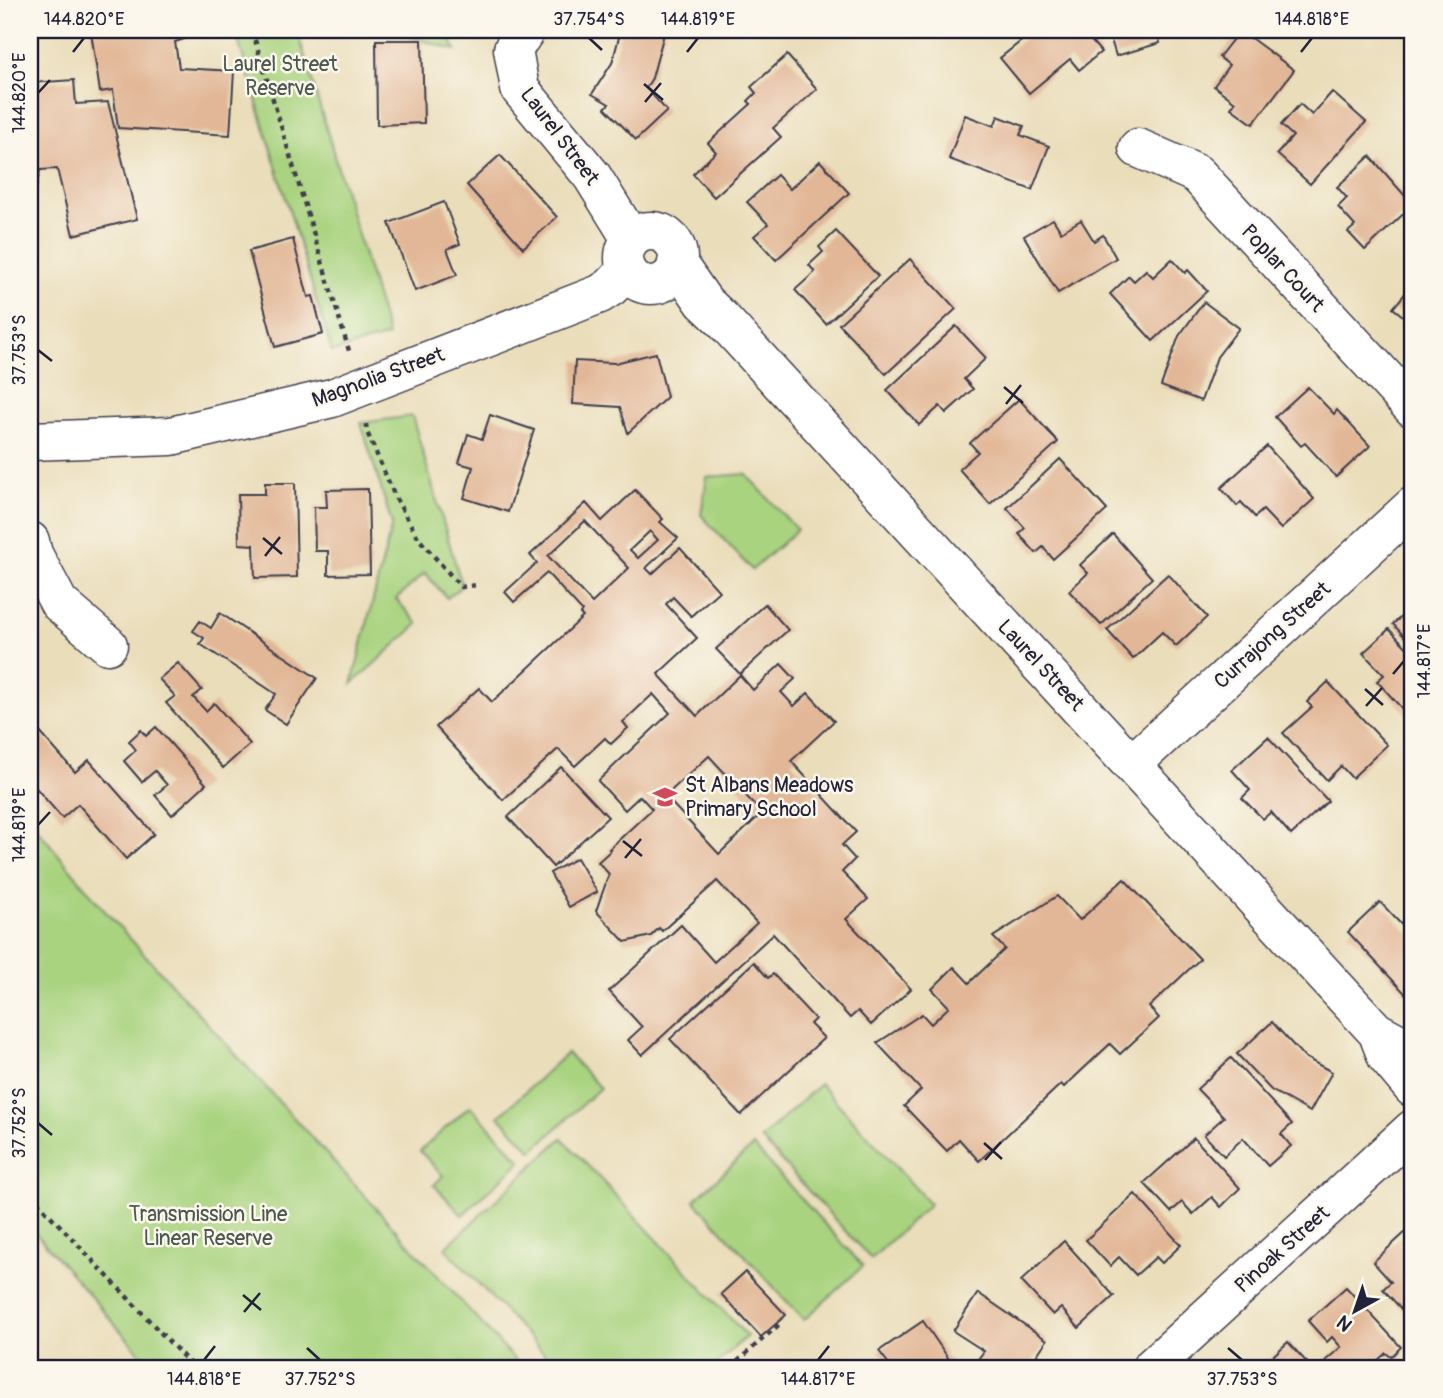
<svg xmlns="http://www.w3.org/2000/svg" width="1443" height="1398" viewBox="0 0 1443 1398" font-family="Pangolin,sans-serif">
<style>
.green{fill:#a9d37f;stroke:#667a5d;stroke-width:2}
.building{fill:#e2b797;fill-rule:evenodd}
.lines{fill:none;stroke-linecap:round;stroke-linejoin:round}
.minor-casing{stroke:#403e4e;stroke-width:41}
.path{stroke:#403e4e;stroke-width:4.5;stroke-dasharray:5 5;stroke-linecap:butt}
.minor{stroke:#fff;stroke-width:38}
.ticks{fill:none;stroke:#22223b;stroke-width:2.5}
.labels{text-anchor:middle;stroke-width:5;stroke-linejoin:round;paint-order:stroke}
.park-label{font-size:21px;fill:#4a574f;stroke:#fbf7ec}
.street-label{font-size:21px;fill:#22223b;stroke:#fbf7ec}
.poi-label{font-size:21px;fill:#22223b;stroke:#fbf7ec;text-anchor:start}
.neatline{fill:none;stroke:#22223b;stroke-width:2.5}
.ticks-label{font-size:18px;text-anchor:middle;fill:#22223b}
</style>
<rect width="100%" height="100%" fill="#fbf7ec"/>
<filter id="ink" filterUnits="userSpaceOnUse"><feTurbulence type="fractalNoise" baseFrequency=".0143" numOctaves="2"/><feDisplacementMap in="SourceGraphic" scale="14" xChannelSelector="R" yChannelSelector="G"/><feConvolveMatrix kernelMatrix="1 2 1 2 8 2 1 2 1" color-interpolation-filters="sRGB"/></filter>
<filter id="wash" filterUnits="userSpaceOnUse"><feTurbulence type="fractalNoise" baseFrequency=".00686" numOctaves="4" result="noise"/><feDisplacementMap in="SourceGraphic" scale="28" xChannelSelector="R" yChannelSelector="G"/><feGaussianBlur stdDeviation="1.57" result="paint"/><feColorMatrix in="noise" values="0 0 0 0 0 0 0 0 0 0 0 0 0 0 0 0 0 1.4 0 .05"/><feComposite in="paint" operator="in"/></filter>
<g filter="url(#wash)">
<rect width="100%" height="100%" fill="#eaddba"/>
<g class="green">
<polygon points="235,30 297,30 388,336 332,352"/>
<polygon points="387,30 445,30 456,50"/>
<polygon points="412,416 462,586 447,598 425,573 396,599 418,624 352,684 392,524 361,423"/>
<polygon points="746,474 797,530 752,570 701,515 707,477"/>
<polygon points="30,820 104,910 522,1368 153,1368 30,1227"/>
<polygon points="567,1053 600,1088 532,1151 499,1116"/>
<polygon points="820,1084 930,1204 871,1259 761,1139"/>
<polygon points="470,1106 521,1161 462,1215 434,1185 443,1176 420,1151"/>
<polygon points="562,1138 747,1336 712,1368 558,1368 445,1248"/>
<polygon points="753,1146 863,1266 804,1320 694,1200"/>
</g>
<g id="blocks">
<g class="building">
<polygon points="103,30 211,30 175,42 179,68 234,71 230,135 118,128 113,90 100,92 91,32"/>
<polygon points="621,30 665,30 652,78 646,88 667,111 636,140 605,108 609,104 592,94 612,63"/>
<polygon points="1035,30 1082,30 1101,52 1079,70 1070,59 1029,93 1000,58"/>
<polygon points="1108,30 1168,30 1158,34 1160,43 1116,56"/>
<polygon points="1240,30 1294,70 1253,124 1231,108 1235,102 1214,86 1229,65 1219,57"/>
<polygon points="376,40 422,40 424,123 377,125"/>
<polygon points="787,55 817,89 773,128 781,137 714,197 693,174 716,152 708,143 751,104 748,101 756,93 751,87"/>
<polygon points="74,80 76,104 108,102 137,219 73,235 57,169 40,170 30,217 30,83"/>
<polygon points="1332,92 1366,122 1310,184 1277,154 1293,136 1281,125 1300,104 1312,115"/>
<polygon points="965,115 994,126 998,116 1024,126 1020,135 1049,146 1032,190 949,159"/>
<polygon points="500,155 557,217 523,248 467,185"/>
<polygon points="1370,156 1413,205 1365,250 1348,232 1355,226 1338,207 1347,198 1337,187"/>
<polygon points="820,161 849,193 776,260 754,236 768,224 747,202 777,175 790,189"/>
<polygon points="444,202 460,244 447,249 457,275 415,291 389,223"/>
<polygon points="1053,219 1061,232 1081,220 1094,241 1103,235 1116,258 1058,293 1024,236"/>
<polygon points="836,231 878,276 826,324 795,290 815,272 809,265 823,252 819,247"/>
<polygon points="293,239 308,297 313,296 323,334 275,347 249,251"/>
<polygon points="910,259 956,309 886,374 839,324"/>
<polygon points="1172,259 1185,273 1188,270 1207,291 1153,341 1110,294 1129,276 1134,281 1146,270 1153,277"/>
<polygon points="1413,284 1413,324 1393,308"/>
<polygon points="1204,302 1239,328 1217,357 1201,401 1161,386 1179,336"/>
<polygon points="956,326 986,358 964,379 973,389 946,413 940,406 919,425 887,390"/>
<polygon points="656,353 667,397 628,433 620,407 573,404 575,361 615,363"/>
<polygon points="1308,387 1334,414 1337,410 1370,446 1336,477 1305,443 1301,446 1275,417"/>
<polygon points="1019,399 1058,442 990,504 959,469 978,452 970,443"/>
<polygon points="490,415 534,430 508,512 464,498 473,467 459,463 468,434 482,439"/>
<polygon points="1267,446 1314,499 1281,529 1263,510 1255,517 1241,502 1237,506 1221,488"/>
<polygon points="1060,459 1107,510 1053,559 1043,547 1036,553 1019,534 1025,528 1007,508"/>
<polygon points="265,483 295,483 297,577 255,578 254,545 239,544 238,494 265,494"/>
<polygon points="368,489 370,574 328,575 328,551 315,551 314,507 327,507 326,490"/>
<path d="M 635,490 L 663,519 L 660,522 L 678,538 L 646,568 L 652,574 L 680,548 L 719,591 L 691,616 L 673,597 L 666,604 L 697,638 L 658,674 L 697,716 L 740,675 L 753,690 L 781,664 L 795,679 L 781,692 L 794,706 L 808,693 L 834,721 L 791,761 L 856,832 L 842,845 L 855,859 L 842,872 L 868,899 L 846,919 L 911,989 L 871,1025 L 858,1011 L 850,1018 L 773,934 L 642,1055 L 628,1040 L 642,1027 L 609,991 L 681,925 L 714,962 L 757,923 L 717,881 L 662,931 L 659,928 L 651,936 L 625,942 L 596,911 L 609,874 L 598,862 L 611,850 L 609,849 L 652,809 L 640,796 L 625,810 L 598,781 L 670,713 L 653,694 L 623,722 L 628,728 L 611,744 L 605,738 L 575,766 L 558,749 L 503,800 L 436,727 L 479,688 L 492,702 L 583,617 L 580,614 L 582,611 L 547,573 L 514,602 L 505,592 L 537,563 L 530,555 L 586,503 L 602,521 ZM 585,521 L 629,568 L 592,603 L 548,556 ZM 650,531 L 658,540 L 638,558 L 630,550 ZM 709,756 L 762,813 L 719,854 L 665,796 Z"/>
<polygon points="1113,534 1152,578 1101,625 1069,591 1088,573 1080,565"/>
<polygon points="1168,574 1207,617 1176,646 1162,632 1133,659 1107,630"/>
<polygon points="765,604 788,630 740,674 716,649"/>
<polygon points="1413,606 1413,646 1393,624"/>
<polygon points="220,613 317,678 286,724 265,710 276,694 200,644 204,638 193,631 200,621 211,628"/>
<polygon points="1389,629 1413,654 1413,721 1377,681 1384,675 1363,653"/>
<polygon points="178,663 202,690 193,697 206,711 214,703 250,744 223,768 166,703 175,696 159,679"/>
<polygon points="1328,682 1387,745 1352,778 1341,766 1327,780 1283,733 1312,707 1307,702"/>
<polygon points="156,727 206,784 172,815 155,795 167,785 155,771 142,782 124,761 136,750 129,741 141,730 146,736"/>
<polygon points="38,730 75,772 89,760 154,834 126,859 78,804 62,818 30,781 30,738"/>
<polygon points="1268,737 1328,801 1291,835 1271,812 1263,819 1242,798 1250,790 1232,770"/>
<polygon points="561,767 608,817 553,867 508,817"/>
<polygon points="577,858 597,892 569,907 550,873"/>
<polygon points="1124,879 1200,959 1149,1007 1159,1018 1120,1054 1110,1044 1064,1087 1061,1084 979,1161 959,1139 947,1151 904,1106 921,1090 877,1043 922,1014 931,1024 949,1007 932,989 954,967 969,983 1005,949 993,937 1057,896 1080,920"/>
<polygon points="1380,902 1413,937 1413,1002 1348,932"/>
<polygon points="754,962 768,978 773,974 815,1019 810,1024 824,1038 741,1115 670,1039"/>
<polygon points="1272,1022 1304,1057 1332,1072 1310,1112 1271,1090 1237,1054"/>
<polygon points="1231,1058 1292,1124 1281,1134 1291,1146 1268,1166 1243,1138 1224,1156 1204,1135 1224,1117 1197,1089"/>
<polygon points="1194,1138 1240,1188 1221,1207 1212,1197 1193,1214 1182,1202 1171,1212 1144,1183"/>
<polygon points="1135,1194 1181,1245 1162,1263 1156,1257 1136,1275 1119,1257 1110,1266 1086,1240"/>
<polygon points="1408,1230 1413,1236 1413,1322 1383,1289 1391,1282 1373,1262"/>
<polygon points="1064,1241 1114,1296 1079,1328 1061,1308 1053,1315 1021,1281"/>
<polygon points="745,1272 786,1315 761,1337 721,1294"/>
<polygon points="1346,1287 1401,1347 1391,1357 1386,1353 1369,1368 1331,1368 1325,1361 1341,1347 1332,1337 1327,1342 1308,1321"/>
<polygon points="978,1293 1047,1340 1028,1368 976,1368 973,1366 984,1351 953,1331"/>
<polygon points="923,1321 955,1368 892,1368 879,1351"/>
<polygon points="1288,1342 1312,1368 1260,1368"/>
</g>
</g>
</g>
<g filter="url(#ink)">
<use href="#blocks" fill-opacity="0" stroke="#403e4e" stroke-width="2"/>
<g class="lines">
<g class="minor-casing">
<g id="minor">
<polyline points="526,30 513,49 520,89 592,176 631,239"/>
<polyline points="1138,148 1197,174 1413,408"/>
<circle cx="651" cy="258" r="27"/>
<polyline points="677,263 704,302 722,319 1376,1031 1402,1045 1413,1055"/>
<polyline points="30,441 171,436 332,398 600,294 611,287 627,270"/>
<polyline points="30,541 33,554 59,603 108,645"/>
<polyline points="1132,764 1413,506"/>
<polyline points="1380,1039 1387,1057 1413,1088"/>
<polyline points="1151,1368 1413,1129"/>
</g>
</g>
<g class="path">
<polyline points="252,30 350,354"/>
<polyline points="366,424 367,432 396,499 419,539 461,587 477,585"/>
<polyline points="30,1194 194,1368"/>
<polyline points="730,1368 782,1322"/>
</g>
<use href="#minor" class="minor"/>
</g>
</g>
<path class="ticks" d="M 589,38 L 602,50M 73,52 L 84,38M 687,52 L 698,38M 1301,52 L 1312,38M 644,84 L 663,100M 38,93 L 50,80M 645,102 L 661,83M 38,350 L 52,361M 1004,387 L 1023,403M 1006,404 L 1021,385M 263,538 L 282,554M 265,556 L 280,537M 1393,674 L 1404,661M 1365,689 L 1383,705M 1366,706 L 1382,688M 38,825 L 50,812M 623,841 L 642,856M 625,858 L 641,839M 38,1123 L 52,1135M 984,1143 L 1002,1159M 985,1160 L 1001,1142M 243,1295 L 261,1310M 244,1312 L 260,1293M 307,1348 L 320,1360M 1228,1348 L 1242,1360M 204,1360 L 215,1346M 818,1360 L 829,1346"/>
<defs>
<g id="school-bare" transform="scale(1.89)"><path d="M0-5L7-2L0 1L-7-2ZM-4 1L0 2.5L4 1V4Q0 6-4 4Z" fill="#d1495b" stroke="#fbf7ec" stroke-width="2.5" paint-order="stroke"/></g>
</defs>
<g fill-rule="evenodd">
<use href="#school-bare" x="665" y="797"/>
</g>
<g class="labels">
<g class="park-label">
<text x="280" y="71">Laurel Street<tspan x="280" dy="24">Reserve</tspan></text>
<text x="208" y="1221">Transmission Line<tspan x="208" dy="24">Linear Reserve</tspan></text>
</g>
<g class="street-label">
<text transform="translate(560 136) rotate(53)" y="7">Laurel Street</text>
<text transform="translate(1283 268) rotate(47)" y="7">Poplar Court</text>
<text transform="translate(378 377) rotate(-20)" y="7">Magnolia Street</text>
<text transform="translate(1272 635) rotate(-42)" y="7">Currajong Street</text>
<text transform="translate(1041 665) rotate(47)" y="7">Laurel Street</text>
<text transform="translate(1282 1249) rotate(-42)" y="7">Pinoak Street</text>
</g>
<g class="poi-label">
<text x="685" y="792">St Albans Meadows<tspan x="685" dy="24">Primary School</tspan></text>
</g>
</g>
<rect width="1443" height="1398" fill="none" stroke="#fbf7ec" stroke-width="77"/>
<g transform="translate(1355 1311) rotate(220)" stroke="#fbf7ec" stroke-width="5" paint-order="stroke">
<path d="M0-5L12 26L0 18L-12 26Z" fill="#22223b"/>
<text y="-10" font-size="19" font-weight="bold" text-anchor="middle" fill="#22223b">N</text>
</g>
<rect x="38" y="38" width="1366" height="1322" class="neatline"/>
<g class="ticks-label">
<text x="84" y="25">144.820°E</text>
<text x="589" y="25">37.754°S</text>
<text x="698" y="25">144.819°E</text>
<text x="1312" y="25">144.818°E</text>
<text transform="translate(19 93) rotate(-90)" y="6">144.820°E</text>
<text transform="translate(19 350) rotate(-90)" y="6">37.753°S</text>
<text transform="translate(1424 661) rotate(-90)" y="6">144.817°E</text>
<text transform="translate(19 825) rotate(-90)" y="6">144.819°E</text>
<text transform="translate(19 1123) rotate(-90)" y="6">37.752°S</text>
<text x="204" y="1385">144.818°E</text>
<text x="320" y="1385">37.752°S</text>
<text x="818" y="1385">144.817°E</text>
<text x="1242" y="1385">37.753°S</text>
</g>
</svg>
